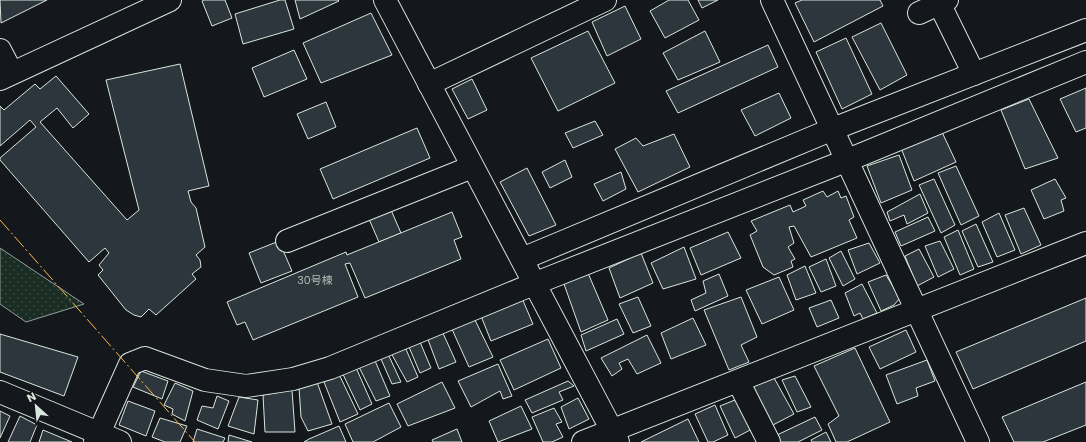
<svg xmlns="http://www.w3.org/2000/svg" width="1086" height="442" viewBox="0 0 1086 442" font-family="Poppins,'Noto Sans JP',sans-serif">
<style>
.park{fill:url(#park-dots);stroke:#939e99}
.building{fill:#2c363c;stroke:#d8e6dc}
.lines{fill:none;stroke-linecap:round;stroke-linejoin:round}
.minor-casing{stroke:#d8e6dc;stroke-width:24}
.minor{stroke:#14181c;stroke-width:22}
.power{stroke:#ffb74d;stroke-width:1;stroke-dasharray:14 3 2 3;stroke-linecap:butt}
.labels{text-anchor:middle;stroke-width:3;stroke-linejoin:round;paint-order:stroke}
.number-label{font-size:11px;fill:#adbab4}
</style>
<defs>
<pattern id="park-dots" width="8" height="8" patternUnits="userSpaceOnUse"><rect width="8" height="8" fill="#1a2d24"/><path d="M2 2h.1M6 6h.1" fill="none" stroke="#3b4b43" stroke-width="1.8" stroke-linecap="round"/></pattern>
</defs>
<rect width="100%" height="100%" fill="#14181c"/>
<polygon class="park" points="0,248 84,304 26,322 0,304"/>
<g class="building">
<polygon points="0,0 47,0 1,23"/>
<polygon points="204,0 225,0 232,18 212,26 202,1"/>
<polygon points="280,0 285,0 294,29 243,44 235,14"/>
<polygon points="295,0 338,0 339,1 300,19"/>
<polygon points="669,0 688,0 699,20 665,38 650,11"/>
<polygon points="698,0 718,0 702,8"/>
<polygon points="802,0 880,0 883,6 814,42 795,3"/>
<polygon points="625,6 641,39 607,56 592,22"/>
<polygon points="371,13 392,55 321,83 303,43"/>
<polygon points="881,23 907,75 880,90 852,37"/>
<polygon points="588,31 615,83 558,111 531,58"/>
<polygon points="705,31 720,62 678,80 663,53"/>
<polygon points="846,38 872,94 842,109 816,52"/>
<polygon points="768,45 778,67 678,113 666,91"/>
<polygon points="294,50 307,79 264,97 252,68"/>
<polygon points="180,64 209,186 188,191 191,202 196,208 205,247 196,255 200,260 201,267 192,274 196,279 156,315 149,309 141,317 134,315 126,310 98,275 103,270 99,265 109,253 105,248 89,262 0,160 0,158 36,127 30,120 0,146 0,106 4,110 35,84 40,89 56,76 89,114 73,128 57,108 40,122 127,220 139,210 106,80"/>
<polygon points="472,79 487,110 468,119 452,89"/>
<polygon points="1086,88 1086,128 1076,132 1060,99"/>
<polygon points="779,93 791,118 755,136 741,110"/>
<polygon points="1029,99 1058,158 1025,169 1001,110"/>
<polygon points="326,102 336,127 308,139 297,114"/>
<polygon points="595,121 603,135 573,148 565,133"/>
<polygon points="417,128 430,158 333,199 320,169"/>
<polygon points="941,130 956,162 914,181 901,148"/>
<polygon points="674,134 690,167 638,192 615,149 636,138 643,146"/>
<polygon points="899,155 912,190 881,203 867,166"/>
<polygon points="565,160 572,177 550,188 542,172"/>
<polygon points="956,166 979,216 961,225 938,173"/>
<polygon points="527,168 556,225 529,236 500,182"/>
<polygon points="621,172 626,189 603,201 594,184"/>
<polygon points="934,179 955,225 941,233 919,185"/>
<polygon points="1055,179 1066,198 1061,200 1064,211 1044,219 1031,190"/>
<polygon points="823,191 827,197 838,191 841,198 846,196 854,217 849,220 857,238 811,257 794,226 789,227 794,243 788,247 795,259 791,261 793,267 774,275 763,267 750,235 757,231 751,221 790,205 793,212 806,206 803,200"/>
<polygon points="920,194 928,213 907,224 904,215 890,221 887,212"/>
<polygon points="1024,208 1041,245 1021,254 1005,215"/>
<polygon points="391,210 401,233 379,242 369,219"/>
<polygon points="452,212 462,237 454,240 461,259 365,298 350,263 345,264 358,297 253,340 245,322 237,325 227,302 346,252 347,255"/>
<polygon points="999,213 1015,250 997,257 982,222"/>
<polygon points="928,217 935,231 901,246 895,232"/>
<polygon points="976,224 993,262 978,267 962,231"/>
<polygon points="958,230 974,269 960,275 944,237"/>
<polygon points="728,232 741,258 701,275 690,248"/>
<polygon points="279,241 292,271 261,283 249,253"/>
<polygon points="940,241 954,269 938,277 925,246"/>
<polygon points="869,243 880,263 857,274 848,250"/>
<polygon points="684,247 696,279 663,289 651,263"/>
<polygon points="919,249 934,277 917,286 905,256"/>
<polygon points="841,251 855,279 843,286 829,258"/>
<polygon points="641,253 653,283 620,298 609,268"/>
<polygon points="826,259 836,286 821,292 809,267"/>
<polygon points="805,266 816,293 796,300 787,275"/>
<polygon points="588,273 608,320 581,332 564,284"/>
<polygon points="719,274 728,296 695,311 691,300 706,293 703,281"/>
<polygon points="886,275 900,298 894,305 881,311 868,282"/>
<polygon points="779,277 794,310 762,324 746,290"/>
<polygon points="862,284 877,313 863,319 860,313 854,316 845,293"/>
<polygon points="521,296 533,324 491,341 481,316"/>
<polygon points="638,297 651,326 633,333 619,304"/>
<polygon points="741,297 757,337 741,345 749,362 729,370 704,310"/>
<polygon points="1086,298 1086,341 973,389 956,352"/>
<polygon points="831,300 839,318 817,327 809,308"/>
<polygon points="474,318 493,357 469,367 451,327"/>
<polygon points="693,318 706,345 671,359 661,333"/>
<polygon points="617,319 624,334 586,351 581,335"/>
<polygon points="906,330 916,352 880,369 869,347"/>
<polygon points="442,331 456,362 439,369 427,337"/>
<polygon points="0,334 78,357 64,396 0,372"/>
<polygon points="647,335 661,363 637,374 628,359 619,363 622,369 612,376 601,358"/>
<polygon points="548,339 561,368 514,390 500,360"/>
<polygon points="420,342 431,368 420,373 409,347"/>
<polygon points="405,347 418,377 407,382 391,353"/>
<polygon points="855,348 890,422 847,442 836,442 828,424 839,416 814,366"/>
<polygon points="388,354 401,382 392,384 381,359"/>
<polygon points="373,356 390,396 376,401 357,363"/>
<polygon points="927,360 935,381 916,388 918,396 897,404 886,375"/>
<polygon points="354,363 372,404 360,410 340,368"/>
<polygon points="498,364 512,396 503,399 500,391 471,407 458,381"/>
<polygon points="337,370 358,414 340,422 322,377"/>
<polygon points="141,371 168,381 162,399 133,387"/>
<polygon points="773,376 794,414 771,426 749,384"/>
<polygon points="795,376 811,407 797,412 782,380"/>
<polygon points="568,381 574,386 559,392 563,400 532,413 525,400"/>
<polygon points="317,382 332,424 308,431 301,417 299,388"/>
<polygon points="442,382 455,408 408,426 397,404"/>
<polygon points="1086,382 1086,425 1043,442 1014,442 1002,417"/>
<polygon points="175,383 193,391 185,421 172,414 173,409 164,405"/>
<polygon points="292,390 295,432 265,432 263,395"/>
<polygon points="217,396 229,401 218,429 197,420 202,406 213,408"/>
<polygon points="239,397 258,400 254,434 228,426"/>
<polygon points="578,398 589,419 569,429 561,407"/>
<polygon points="735,400 752,429 735,438 720,406"/>
<polygon points="128,401 155,411 146,436 119,425"/>
<polygon points="389,403 401,427 373,442 353,442 345,424"/>
<polygon points="715,405 728,435 713,442 708,442 695,414"/>
<polygon points="521,406 532,429 498,442 489,421"/>
<polygon points="554,408 562,422 556,424 563,437 552,442 543,442 532,417"/>
<polygon points="0,411 10,416 0,438"/>
<polygon points="20,416 37,425 30,442 8,442"/>
<polygon points="815,417 822,430 798,442 780,442 777,435"/>
<polygon points="160,418 187,426 180,442 165,442 152,437"/>
<polygon points="688,419 699,442 641,442"/>
<polygon points="339,426 346,442 304,442 309,439"/>
<polygon points="197,429 225,438 223,442 193,442"/>
<polygon points="457,429 462,442 433,442 432,440"/>
<polygon points="43,430 72,442 39,442"/>
<polygon points="826,432 831,442 812,442 811,440"/>
<polygon points="229,435 252,442 228,442"/>
</g>
<g class="lines">
<g class="minor-casing">
<g id="minor">
<polyline points="385,0 618,442"/>
<polyline points="772,0 978,442"/>
<polyline points="939,3 974,74"/>
<polyline points="919,13 947,0"/>
<polyline points="0,50 12,73"/>
<polyline points="0,79 170,0"/>
<polyline points="429,84 605,0"/>
<polyline points="287,241 472,167"/>
<polyline points="522,259 833,129 1086,30"/>
<polyline points="738,381 769,442"/>
<polyline points="0,392 120,442"/>
<polyline points="95,442 130,364 145,358 205,380 246,386 293,379 330,368 536,283 848,160 1086,62"/>
<polyline points="583,442 1086,243"/>
</g>
</g>
<use href="#minor" class="minor"/>
<polyline class="power" points="0,220 195,442"/>
</g>
<g class="labels">
<g class="number-label">
<text x="315" y="284">30号棟</text>
</g>
</g>
<g transform="translate(36 406) rotate(333)" stroke="#14181c" stroke-width="3" paint-order="stroke">
<path d="M0-3L7 15L0 10L-7 15Z" fill="#d8e6dc"/>
<text y="-6" font-size="11" font-weight="bold" text-anchor="middle" fill="#d8e6dc">N</text>
</g>
</svg>
